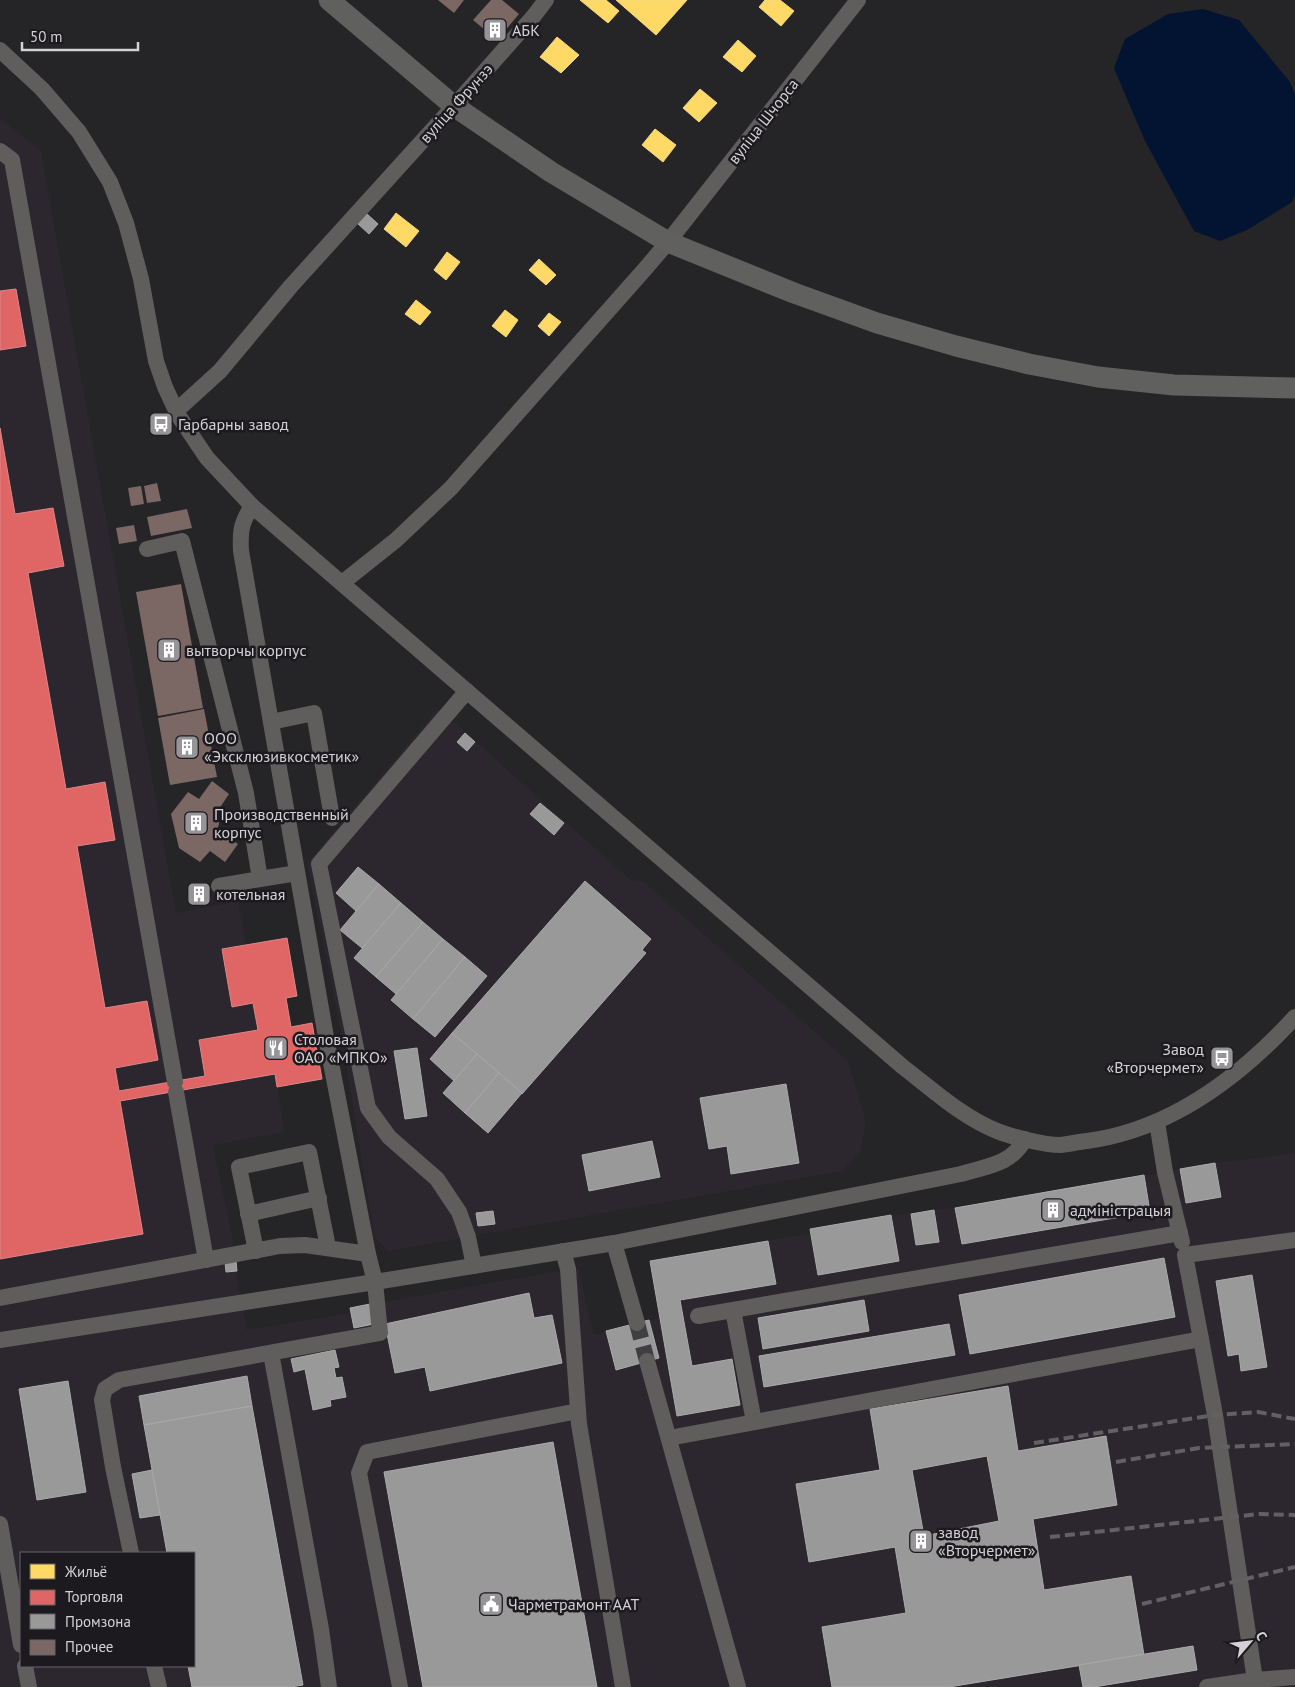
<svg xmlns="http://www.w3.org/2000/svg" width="1295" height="1687" viewBox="0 0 1295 1687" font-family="'PT Sans',sans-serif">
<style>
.built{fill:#2c272f;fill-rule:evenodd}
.water{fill:#031432}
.homes{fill:#ffd966;stroke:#f2d787}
.shops{fill:#e06666;stroke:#dc8687}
.industry{fill:#999;stroke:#aaaaab;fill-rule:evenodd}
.building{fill:#7b6865}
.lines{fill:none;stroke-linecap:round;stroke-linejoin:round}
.minor-tunnel{stroke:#3f3e40;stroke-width:16;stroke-dasharray:16 8;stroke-linecap:butt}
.minor{stroke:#5f5e5d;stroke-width:16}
.major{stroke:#60605f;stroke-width:21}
.rail{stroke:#616062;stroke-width:4;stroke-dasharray:10 5;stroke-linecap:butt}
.labels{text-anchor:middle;stroke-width:5;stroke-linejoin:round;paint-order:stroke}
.poi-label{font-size:16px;fill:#d3d1d4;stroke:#1c1a1e;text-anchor:start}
.street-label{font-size:16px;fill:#d3d1d4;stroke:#1c1a1e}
</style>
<rect width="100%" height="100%" fill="#252426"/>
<g class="built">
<path d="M 0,118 L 41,151 L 176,913 L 238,901 L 246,945 L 297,996 L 286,998 L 291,1026 L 312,1023 L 322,1079 L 278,1087 L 284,1132 L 213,1145 L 236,1255 L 238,1287 L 247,1330 L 350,1313 L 350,1308 L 370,1304 L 578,1268 L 594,1335 L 659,1318 L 650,1261 L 811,1233 L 810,1229 L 891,1215 L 955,1208 L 1215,1163 L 1295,1153 L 1295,1687 L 0,1687 ZM 21,1553 L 194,1553 L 194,1666 L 21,1666 Z"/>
<polygon points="438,708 631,880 643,881 848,1061 866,1122 860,1152 842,1171 388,1251 374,1236 339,1021 307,863"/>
</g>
<polygon class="water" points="1203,9 1239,20 1290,82 1295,95 1295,195 1292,202 1247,230 1220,241 1194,231 1145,141 1114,68 1125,39 1168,14"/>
<g class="homes">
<polygon points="580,0 606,0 619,11 608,23"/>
<polygon points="616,0 687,0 656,35"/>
<polygon points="765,0 780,0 794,11 781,26 759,7"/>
<polygon points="557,37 579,55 561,73 540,57"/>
<polygon points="738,40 756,56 742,72 723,57"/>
<polygon points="700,89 717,103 699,122 683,108"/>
<polygon points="655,129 676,145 663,162 642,145"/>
<polygon points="396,213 419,231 406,247 384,229"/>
<polygon points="447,252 460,262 446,280 434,270"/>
<polygon points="539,259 556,275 546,285 529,270"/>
<polygon points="416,300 431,312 420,325 405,314"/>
<polygon points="505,310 518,320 506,337 492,326"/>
<polygon points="549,313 561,322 549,336 538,326"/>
</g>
<g class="shops">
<polygon points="16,289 26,346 0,350 0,291"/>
<polygon points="0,428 15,514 53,508 64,566 28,573 66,789 105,782 115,840 77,846 105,1008 147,1001 158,1060 115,1068 119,1091 205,1076 199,1040 258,1030 253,1003 232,1007 222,949 287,938 297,996 286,998 291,1027 312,1023 322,1079 277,1087 275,1074 120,1101 143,1234 0,1259"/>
</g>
<g class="industry">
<polygon points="366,213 378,224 369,234 357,223"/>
<polygon points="465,733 475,742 467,751 457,742"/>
<polygon points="540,803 564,823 554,835 530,814"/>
<polygon points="358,867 379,884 356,911 336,893"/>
<polygon points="585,881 651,939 642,950 646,953 522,1094 452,1033"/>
<polygon points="379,884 401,903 362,948 340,930"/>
<polygon points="401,903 423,922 376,977 354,958"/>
<polygon points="423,922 443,939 396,994 376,977"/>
<polygon points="443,939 465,957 413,1019 391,1000"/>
<polygon points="465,957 487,976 435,1037 413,1019"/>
<polygon points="452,1033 477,1054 454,1081 430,1059"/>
<polygon points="417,1048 427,1116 405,1119 394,1051"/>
<polygon points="477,1054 499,1073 465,1113 443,1093"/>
<polygon points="499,1073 522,1093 488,1133 465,1113"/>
<polygon points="786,1084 799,1163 731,1174 727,1146 709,1149 700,1098"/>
<polygon points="652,1141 660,1177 589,1191 582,1155"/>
<polygon points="1215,1163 1221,1197 1186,1203 1180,1169"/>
<polygon points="1144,1175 1150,1212 962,1244 955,1208"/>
<polygon points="934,1210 939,1242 916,1245 911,1214"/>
<polygon points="493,1211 495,1224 478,1226 476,1213"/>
<polygon points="891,1215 899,1261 818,1275 810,1229"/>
<polygon points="768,1241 776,1284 680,1300 692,1366 732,1359 740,1405 677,1416 650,1261"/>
<polygon points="1164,1258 1175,1317 970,1354 959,1295"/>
<polygon points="236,1261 237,1271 226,1272 225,1262"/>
<polygon points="1252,1275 1267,1367 1241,1371 1239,1354 1228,1356 1216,1281"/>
<polygon points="529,1293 534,1318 552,1315 562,1363 430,1391 425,1367 395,1373 385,1324"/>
<polygon points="864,1300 869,1331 763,1349 758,1318"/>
<polygon points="370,1304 374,1324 354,1328 350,1308"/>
<polygon points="649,1320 659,1358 616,1370 606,1331"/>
<polygon points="949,1324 955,1355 764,1387 759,1356"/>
<polygon points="335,1350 339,1367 334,1368 336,1378 342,1377 346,1397 330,1400 331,1406 313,1410 305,1369 294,1372 291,1359"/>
<polygon points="247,1376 252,1406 144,1425 139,1396"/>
<polygon points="68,1381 86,1492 37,1500 19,1389"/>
<path d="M 1008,1386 L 1018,1451 L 1106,1436 L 1117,1505 L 1033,1519 L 1044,1590 L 1131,1576 L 1144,1655 L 949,1687 L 832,1687 L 822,1627 L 906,1613 L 895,1547 L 809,1562 L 796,1484 L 880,1470 L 870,1409 ZM 987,1456 L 999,1521 L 924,1536 L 912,1470 Z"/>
<polygon points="252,1406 303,1685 291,1687 192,1687 188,1666 194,1666 194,1553 167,1553 144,1425"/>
<polygon points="553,1442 597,1687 423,1687 384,1472"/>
<polygon points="152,1470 160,1515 140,1518 132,1474"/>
<polygon points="1193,1646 1197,1670 1094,1687 1083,1687 1079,1665"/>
</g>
<g class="building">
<polygon points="438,0 464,0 454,13"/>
<polygon points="491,0 502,0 519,14 497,40 473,20"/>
<polygon points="157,483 161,501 147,503 144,486"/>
<polygon points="141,486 144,504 131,506 128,488"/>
<polygon points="187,509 192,528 151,536 147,517"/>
<polygon points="134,525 137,541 119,544 116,528"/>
<polygon points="181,584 203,708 158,716 136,592"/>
<polygon points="204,709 217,777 170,785 158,718"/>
<polygon points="212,781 229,794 213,818 219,822 219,824 217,830 238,844 225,862 210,851 200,862 179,848 171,814 188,792 199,799"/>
<polygon points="208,885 211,899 191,902 188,889"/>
</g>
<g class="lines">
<polyline class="minor-tunnel" points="637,1323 647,1361"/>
<g class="minor">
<path d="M 0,50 L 42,89 L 79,132 L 110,182 L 126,223 L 141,279 L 156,361 L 165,387 L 178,415 L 207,458 L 252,506 L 903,1067 C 933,1090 962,1117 997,1131 C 1012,1137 1045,1145 1060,1145 C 1069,1144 1078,1142 1087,1141 C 1170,1130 1239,1078 1295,1017"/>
<polyline points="0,151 12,160 175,1082"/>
<polyline points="176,411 220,371 291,286 454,106 533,17 546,0"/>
<path d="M 252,506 C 241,523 240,531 241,551 L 326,1037 L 368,1254 L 375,1282 L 614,1243 L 961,1174 C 987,1166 1011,1165 1025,1139"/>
<polyline points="147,549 182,541 246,793 260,879 297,873"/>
<polyline points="342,583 396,540 451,488 645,269 668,242 858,0"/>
<polyline points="467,691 319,864 368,1108 389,1137 437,1179 459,1212 468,1237 474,1266"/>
<polyline points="271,722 314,713 332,818"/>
<polyline points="219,886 260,879"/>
<polyline points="176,1092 206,1260"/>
<polyline points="1157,1122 1165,1172 1182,1242"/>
<polyline points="248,1214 319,1198"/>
<polyline points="614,1243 637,1323"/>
<polyline points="256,1251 239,1167 309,1152 328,1247"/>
<polyline points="563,1251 568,1269 579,1424 623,1687"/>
<polyline points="0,1298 280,1246 305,1245 368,1254"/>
<polyline points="733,1310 754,1422"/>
<polyline points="698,1316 1180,1233"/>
<polyline points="1201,1339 1215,1415 1255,1680"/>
<polyline points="0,1340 375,1282 380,1333 119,1380 105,1389 102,1400 113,1467 131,1553"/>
<polyline points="271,1353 321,1629 329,1687"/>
<polyline points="647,1361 738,1687"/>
<polyline points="669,1438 1201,1339 1185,1255 1295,1240"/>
<polyline points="0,1524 21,1645"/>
<polyline points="25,1666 29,1687"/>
<polyline points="154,1666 159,1687"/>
<polyline points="400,1687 359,1473 367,1452 578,1411"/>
<polyline points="1207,1687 1255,1680 1295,1677"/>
</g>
<polyline class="major" points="329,0 454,106 551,172 668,242 794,293 877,323 956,346 1029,364 1098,377 1174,385 1295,388"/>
<g class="rail">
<polyline points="1034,1443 1215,1415 1258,1412 1295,1419"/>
<polyline points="1116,1462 1199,1448 1295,1444"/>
<polyline points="1050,1537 1259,1514 1295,1515"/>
<polyline points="1142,1604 1295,1567"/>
</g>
</g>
<defs>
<g id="building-square" transform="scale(1.25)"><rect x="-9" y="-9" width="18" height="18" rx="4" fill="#969497" stroke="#1c1a1e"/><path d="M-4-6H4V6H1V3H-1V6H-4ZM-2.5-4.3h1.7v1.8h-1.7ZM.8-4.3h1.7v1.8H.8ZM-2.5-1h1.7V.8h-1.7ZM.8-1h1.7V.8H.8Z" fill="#fff"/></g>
<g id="bus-square" transform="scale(1.25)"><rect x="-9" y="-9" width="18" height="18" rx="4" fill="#969497" stroke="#1c1a1e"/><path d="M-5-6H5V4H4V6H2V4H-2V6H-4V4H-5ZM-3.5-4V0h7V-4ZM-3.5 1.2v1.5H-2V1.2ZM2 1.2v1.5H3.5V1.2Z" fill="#fff"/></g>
<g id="restaurant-square" transform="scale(1.25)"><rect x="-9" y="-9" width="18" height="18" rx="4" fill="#969497" stroke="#1c1a1e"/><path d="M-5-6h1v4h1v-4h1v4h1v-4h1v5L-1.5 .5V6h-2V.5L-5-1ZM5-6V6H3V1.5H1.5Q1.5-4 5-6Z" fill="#fff"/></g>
<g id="civic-square" transform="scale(1.25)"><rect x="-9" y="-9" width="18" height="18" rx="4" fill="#969497" stroke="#1c1a1e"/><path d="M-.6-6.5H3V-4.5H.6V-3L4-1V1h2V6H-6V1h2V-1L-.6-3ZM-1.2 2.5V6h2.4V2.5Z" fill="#fff"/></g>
</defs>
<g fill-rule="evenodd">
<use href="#building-square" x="495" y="30"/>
<use href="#bus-square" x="161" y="424"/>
<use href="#building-square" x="169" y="650"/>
<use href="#building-square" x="187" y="747"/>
<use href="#building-square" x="196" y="823"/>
<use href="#building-square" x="199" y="894"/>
<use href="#restaurant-square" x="276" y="1048"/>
<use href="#bus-square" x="1222" y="1058"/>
<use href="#building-square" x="1053" y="1210"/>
<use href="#building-square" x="921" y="1541"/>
<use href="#civic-square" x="491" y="1604"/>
</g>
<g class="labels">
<g class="poi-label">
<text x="512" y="36">АБК</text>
<text x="178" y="430">Гарбарны завод</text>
<text x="186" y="656">вытворчы корпус</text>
<text x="204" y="744">ООО<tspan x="204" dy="18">«Эксклюзивкосметик»</tspan></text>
<text x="214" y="820">Производственный<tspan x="214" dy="18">корпус</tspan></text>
<text x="216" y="900">котельная</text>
<text x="294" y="1045">Столовая<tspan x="294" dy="18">ОАО «МПКО»</tspan></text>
<text x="1204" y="1055" text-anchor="end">Завод<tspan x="1204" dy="18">«Вторчермет»</tspan></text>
<text x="1070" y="1216">адміністрацыя</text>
<text x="938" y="1538">завод<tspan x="938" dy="18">«Вторчермет»</tspan></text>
<text x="508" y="1610">Чарметрамонт ААТ</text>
</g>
<g class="street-label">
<text transform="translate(456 103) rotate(-48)" y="6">вуліца Фрунзэ</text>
<text transform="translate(763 121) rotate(-52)" y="6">вуліца Шчорса</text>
</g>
</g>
<rect x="20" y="1552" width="175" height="115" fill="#1c1a1e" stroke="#656367"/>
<rect x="30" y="1564" width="25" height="15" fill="#ffd966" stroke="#656367"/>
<text x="65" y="1577" font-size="15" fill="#d3d1d4">Жильё</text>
<rect x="30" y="1590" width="25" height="15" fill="#e06666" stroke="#656367"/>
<text x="65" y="1602" font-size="15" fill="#d3d1d4">Торговля</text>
<rect x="30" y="1614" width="25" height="15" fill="#999999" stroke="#656367"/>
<text x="65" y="1627" font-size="15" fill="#d3d1d4">Промзона</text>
<rect x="30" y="1640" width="25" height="15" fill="#7b6865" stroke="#656367"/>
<text x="65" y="1652" font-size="15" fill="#d3d1d4">Прочее</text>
<g transform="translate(1250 1642) rotate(62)" stroke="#1c1a1e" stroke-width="4" paint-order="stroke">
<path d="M0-4L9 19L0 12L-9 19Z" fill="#d3d1d4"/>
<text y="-8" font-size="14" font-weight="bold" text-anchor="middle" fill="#d3d1d4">С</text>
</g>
<path d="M22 42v8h116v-8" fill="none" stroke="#d3d1d4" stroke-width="2.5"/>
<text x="30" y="42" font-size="15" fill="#d3d1d4" stroke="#1c1a1e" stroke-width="4" paint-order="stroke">50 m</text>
</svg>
